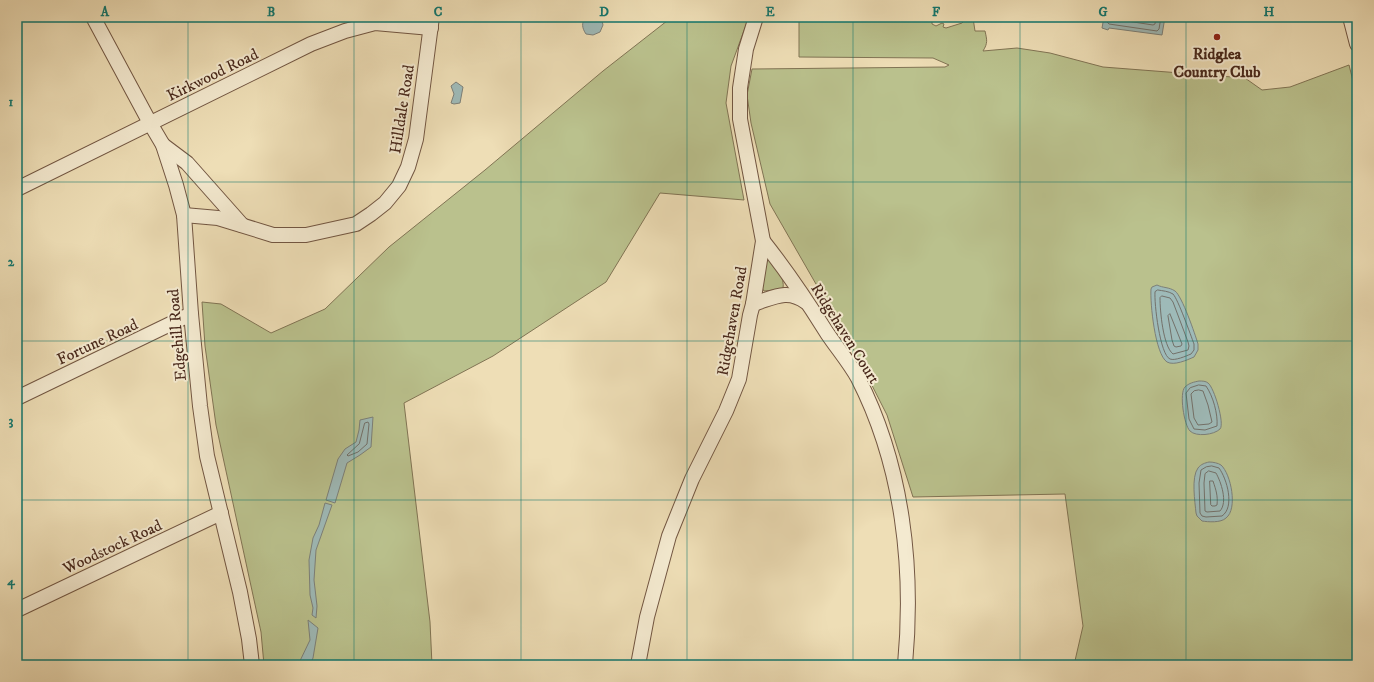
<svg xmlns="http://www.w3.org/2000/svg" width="1374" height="682" viewBox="0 0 1374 682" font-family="'IM FELL DW Pica',serif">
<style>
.green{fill:#bac18d;stroke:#817454}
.water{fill:#9ebab8;stroke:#7c8079}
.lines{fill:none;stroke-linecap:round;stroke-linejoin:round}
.shore{stroke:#73716a;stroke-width:1}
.minor-casing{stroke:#725642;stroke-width:16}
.minor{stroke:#f4ead0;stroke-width:14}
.grid{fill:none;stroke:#0f766e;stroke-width:1;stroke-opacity:0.55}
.poi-dot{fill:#8f2418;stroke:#f4ead0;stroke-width:1.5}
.labels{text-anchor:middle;stroke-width:4;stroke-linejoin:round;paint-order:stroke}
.poi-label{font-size:16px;font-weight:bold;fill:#48281b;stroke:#f4ead0}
.street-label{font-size:16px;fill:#48281b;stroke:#f4ead0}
.neatline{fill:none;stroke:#0f766e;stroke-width:1.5}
.grid-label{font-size:13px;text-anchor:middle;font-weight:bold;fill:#0f766e}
</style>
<rect width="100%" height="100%" fill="#eedeb6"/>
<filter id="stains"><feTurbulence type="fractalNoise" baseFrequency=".005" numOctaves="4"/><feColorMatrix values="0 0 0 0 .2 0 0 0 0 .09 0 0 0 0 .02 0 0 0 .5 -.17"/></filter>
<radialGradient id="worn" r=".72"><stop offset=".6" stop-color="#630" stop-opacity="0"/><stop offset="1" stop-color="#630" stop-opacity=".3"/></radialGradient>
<g class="green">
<polygon points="672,17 749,17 731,66 726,103 744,200 660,193 606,282 493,356 404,403 430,622 432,665 264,665 261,632 216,425 205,346 202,302 221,304 271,333 325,309 389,247 485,170 603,71"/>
<path d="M 799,17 L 943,17 L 938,21 L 932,20 L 932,24 L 936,26 L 942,23 L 944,24 L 943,27 L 946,28 L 962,23 L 966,19 L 973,18 L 975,31 L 985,31 C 987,40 988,43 983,51 L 1017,48 L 1050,53 L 1103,67 L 1245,78 L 1262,90 L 1290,87 L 1349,65 L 1357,97 L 1357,665 L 1074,665 L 1083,626 L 1065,494 L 913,497 L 887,415 L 855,352 L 770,204 L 751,123 L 747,95 L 752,69 L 945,67 L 949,65 L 933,58 L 799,57 Z"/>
<path d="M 769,259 C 776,267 785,277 783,289 L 764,291 L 762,288 L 766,262 Z"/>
</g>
<g class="water">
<path d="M 586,17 L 601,17 L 603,25 L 600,32 L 593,35 L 586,34 C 582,28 581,23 586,17 Z"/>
<polygon points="1104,17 1165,17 1162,35 1109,28 1108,30 1102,28"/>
<polygon points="456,82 463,87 460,103 454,104 451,103 454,94 451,86"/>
<path d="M 1157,285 C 1163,288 1169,287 1175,291 C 1182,296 1195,334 1198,344 L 1198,350 L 1194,357 C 1187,360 1174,366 1167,362 C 1155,354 1150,303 1151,289 L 1152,287 Z"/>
<path d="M 1199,381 C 1202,381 1206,381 1208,383 C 1214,387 1225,424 1220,429 C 1214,435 1196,437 1190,431 C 1184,425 1179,393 1185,387 C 1189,383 1194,382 1199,381 Z"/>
<polygon points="373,417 371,447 360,455 347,463 335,503 326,500 338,459 345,449 356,442 359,430 360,420"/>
<path d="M 1209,462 C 1213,462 1218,463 1221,465 C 1231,474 1238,509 1226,518 C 1221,523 1208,522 1202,521 L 1197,516 L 1196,513 C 1195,502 1191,477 1198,468 C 1201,464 1205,463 1209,462 Z"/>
<polygon points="325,503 332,505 316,550 314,580 317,606 316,618 312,615 313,608 310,595 309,560 313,538 319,525"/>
<polygon points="308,620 318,628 313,658 310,665 298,665 310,640"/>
</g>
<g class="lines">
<g class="shore">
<polyline points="1108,17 1107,22 1109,24 1157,31 1159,29 1161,17"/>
<polyline points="1113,17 1114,19 1153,25 1155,24 1156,17"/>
<path d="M 1158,290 C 1163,291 1168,291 1173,294 C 1178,299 1191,336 1194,344 L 1194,350 L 1191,354 C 1186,356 1175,361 1170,359 C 1160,355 1154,303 1155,292 Z"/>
<path d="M 1162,296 L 1170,298 L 1173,302 L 1188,342 L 1189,346 L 1188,350 L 1173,354 C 1163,346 1160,311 1160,298 Z"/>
<polygon points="1170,314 1182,344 1181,346 1176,347 1174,346 1172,340 1168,316"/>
<path d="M 1199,385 L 1206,386 C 1213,396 1218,414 1217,426 L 1205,430 L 1194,429 L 1189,419 L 1186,393 L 1190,388 Z"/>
<polygon points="1199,390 1203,391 1208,405 1212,422 1209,424 1198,425 1194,418 1191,394 1194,391"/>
<polygon points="365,423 368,422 369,424 367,444 358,452 348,456 347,455 359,444"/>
<path d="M 1212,466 L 1219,468 C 1227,479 1235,507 1222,516 L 1206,517 L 1202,516 L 1200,513 L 1199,483 L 1201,470 L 1206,467 Z"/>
<path d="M 1209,471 L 1216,473 C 1221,482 1228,502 1220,511 L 1207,512 L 1205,511 L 1204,483 L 1205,474 Z"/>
<path d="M 1210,481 L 1213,481 C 1216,490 1218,496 1217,505 L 1215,506 L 1212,506 L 1211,505 Z"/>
</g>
<g class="minor-casing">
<g id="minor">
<polyline points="93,17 150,123 163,145 176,185 184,215 191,314 200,406 207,456 240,592 249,639 252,665"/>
<polyline points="1350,17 1357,44"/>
<polyline points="163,145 187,163 242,225"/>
<polyline points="17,189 311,44 345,31 375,23 431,28"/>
<polyline points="184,215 218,218 273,235 306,235 356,224 371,214 385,203 399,186 408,167 416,139 432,17"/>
<path d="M 763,241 C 786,270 807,301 827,333 C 837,348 849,362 858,378 C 903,466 914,568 905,665"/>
<path d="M 753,304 C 773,298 787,288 806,302"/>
<polyline points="17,398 191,314"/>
<polyline points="17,610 221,513"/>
<polyline points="638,665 647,617 669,536 692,479 726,411 739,379 750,315 753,304 763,241 740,119 740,88 746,49 756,17"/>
</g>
</g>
<use href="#minor" class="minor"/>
</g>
<path class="grid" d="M 188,17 L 188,665M 354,17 L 354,665M 521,17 L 521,665M 687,17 L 687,665M 853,17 L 853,665M 1020,17 L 1020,665M 1186,17 L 1186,665M 17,182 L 1357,182M 17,341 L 1357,341M 17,500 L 1357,500"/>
<circle class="poi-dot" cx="1217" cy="37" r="4"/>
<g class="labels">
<g class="poi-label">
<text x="1217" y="59">Ridglea<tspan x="1217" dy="18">Country Club</tspan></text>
</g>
<g class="street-label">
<text transform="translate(212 74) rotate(-26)" y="6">Kirkwood Road</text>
<text transform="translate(401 109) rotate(-81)" y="6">Hilldale Road</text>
<text transform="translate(731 321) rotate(-80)" y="6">Ridgehaven Road</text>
<text transform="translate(846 333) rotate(58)" y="6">Ridgehaven Court</text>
<text transform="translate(176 335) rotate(-95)" y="6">Edgehill Road</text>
<text transform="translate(97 341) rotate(-25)" y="6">Fortune Road</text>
<text transform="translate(112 546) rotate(-25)" y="6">Woodstock Road</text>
</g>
</g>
<rect width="1374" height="682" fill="none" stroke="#eedeb6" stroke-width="44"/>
<rect x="22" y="22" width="1330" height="638" class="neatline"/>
<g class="grid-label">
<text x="105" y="16">A</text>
<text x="271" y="16">B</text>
<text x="438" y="16">C</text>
<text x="604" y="16">D</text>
<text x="770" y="16">E</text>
<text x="936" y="16">F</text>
<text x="1103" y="16">G</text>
<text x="1269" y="16">H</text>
<text x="11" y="106">1</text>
<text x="11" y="266">2</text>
<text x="11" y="425">3</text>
<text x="11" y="585">4</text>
</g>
<rect width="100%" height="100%" filter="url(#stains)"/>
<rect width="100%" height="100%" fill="url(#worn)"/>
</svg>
